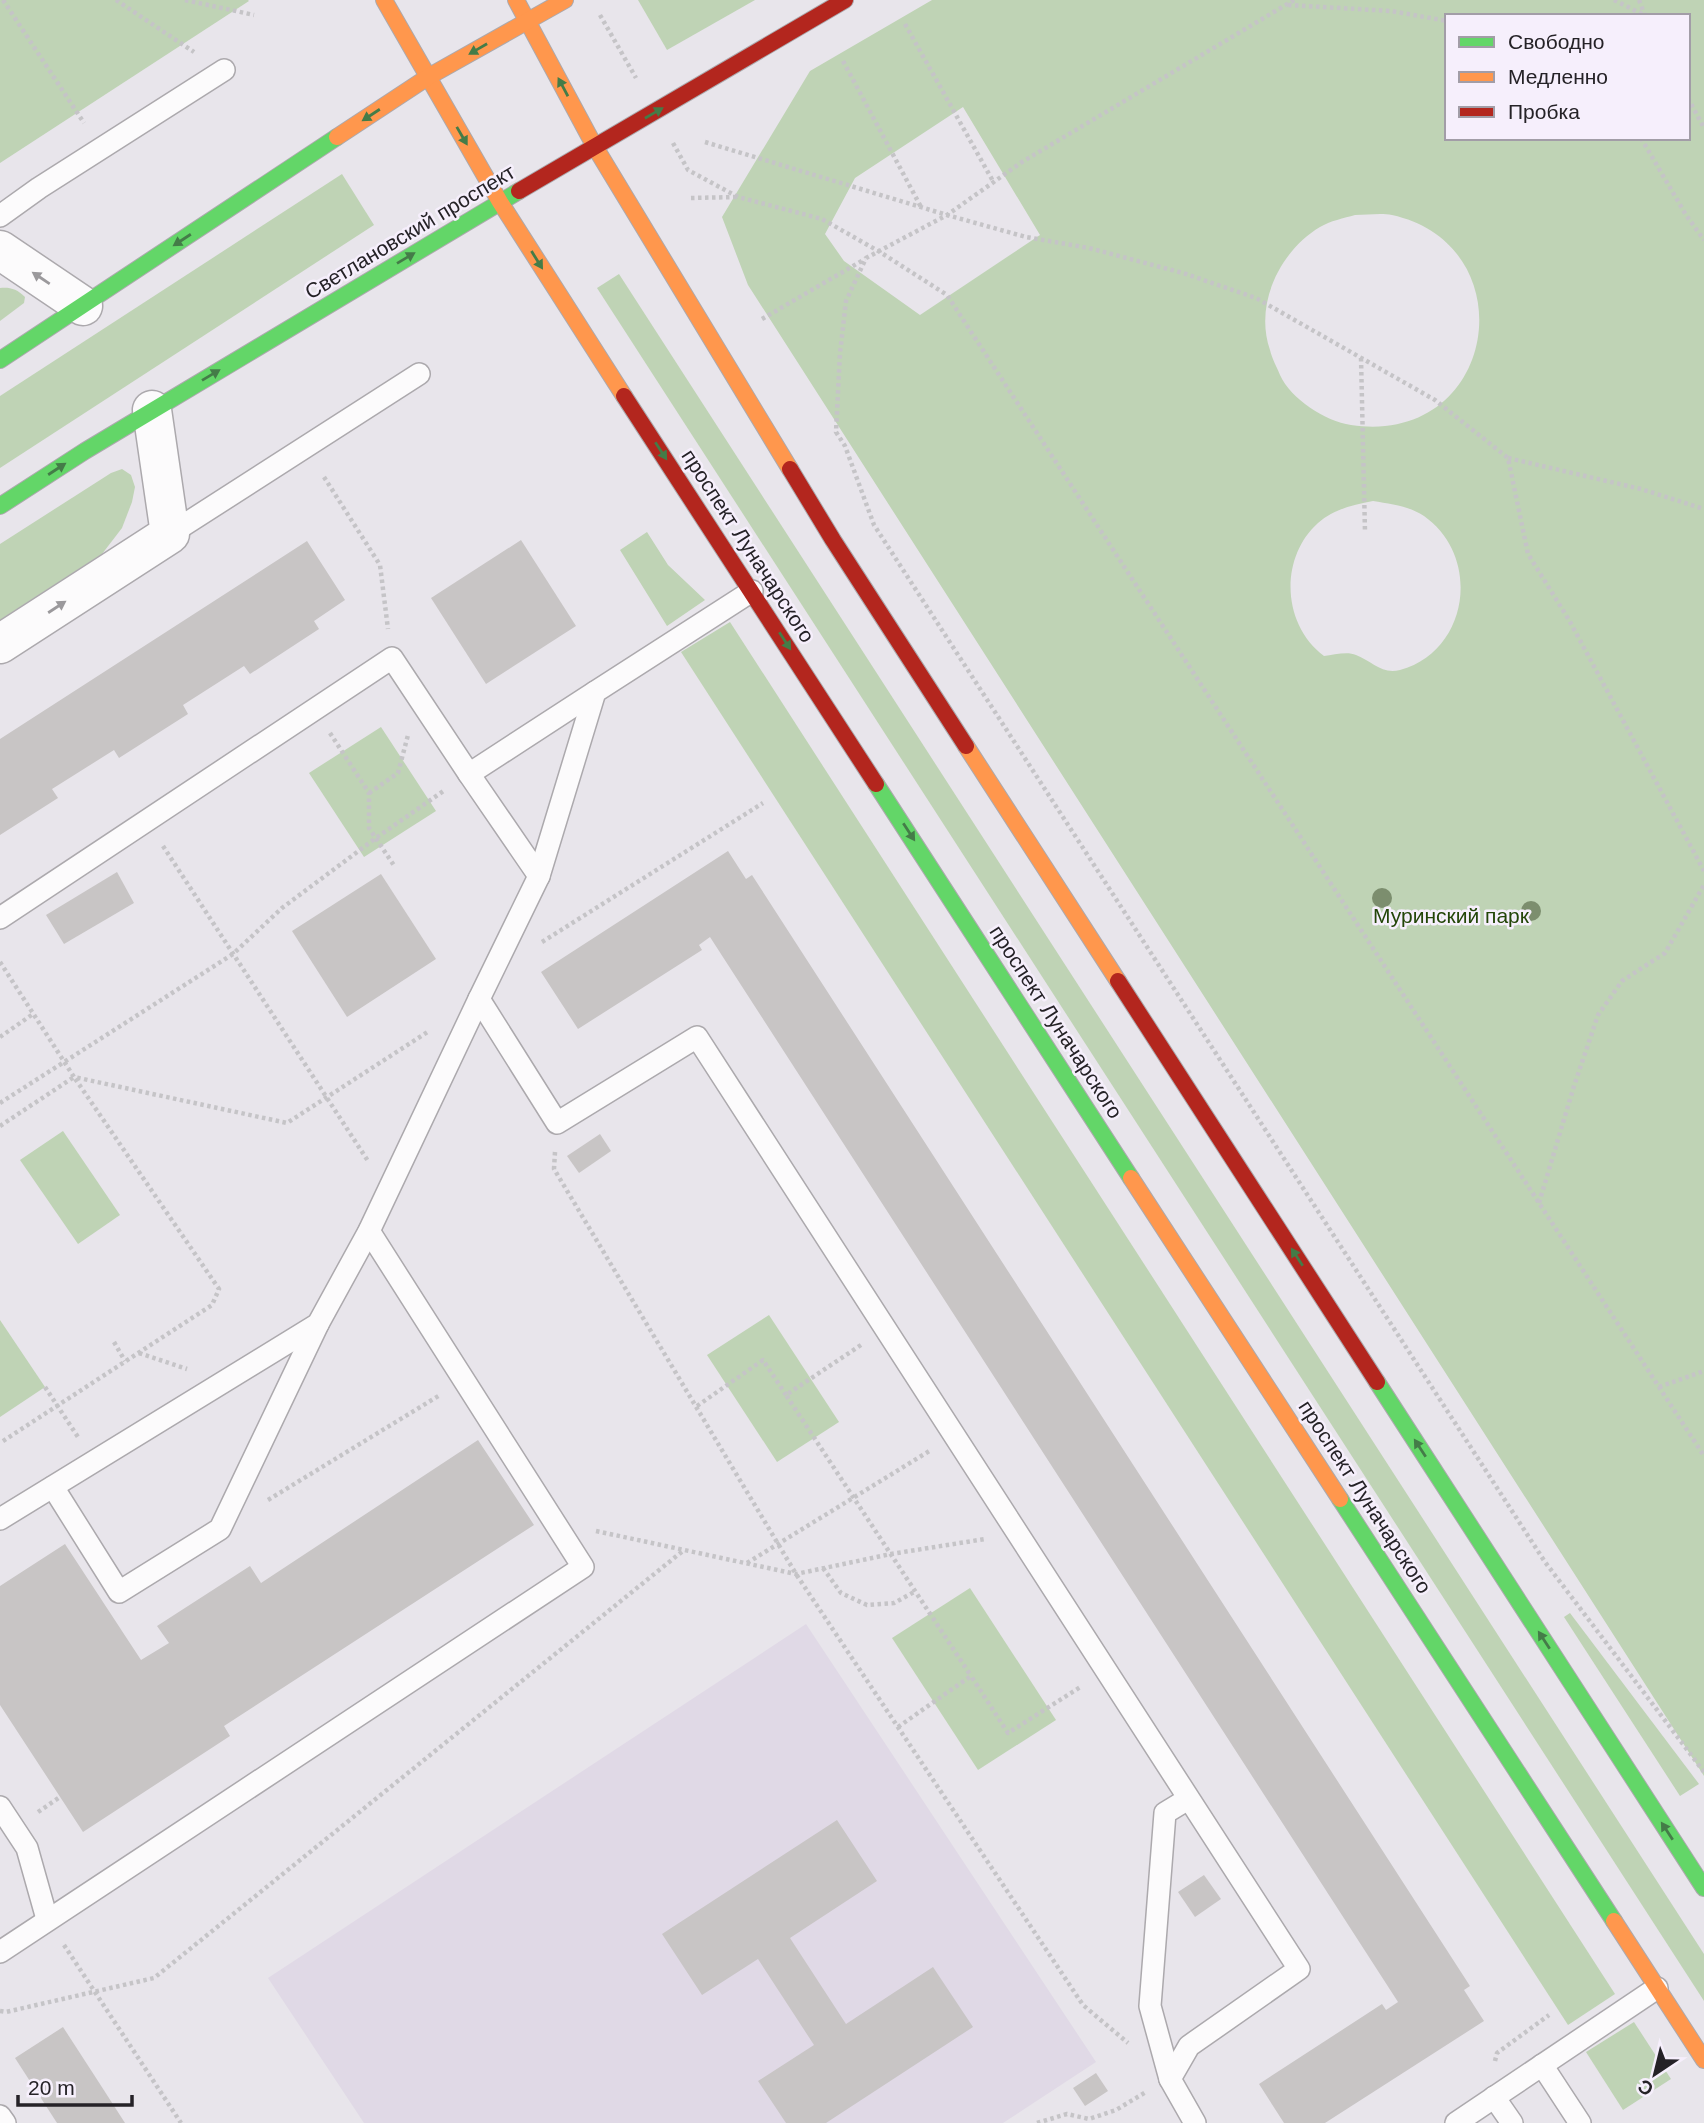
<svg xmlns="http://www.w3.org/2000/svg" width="1704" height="2123" viewBox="0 0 1704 2123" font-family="Helvetica,sans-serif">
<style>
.built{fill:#e0d9e6}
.green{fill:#bfd3b5;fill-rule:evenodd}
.building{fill:#c8c5c5}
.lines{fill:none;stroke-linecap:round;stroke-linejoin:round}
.lane-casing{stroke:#aca9ad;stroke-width:24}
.street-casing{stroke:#aca9ad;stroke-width:41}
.fast-casing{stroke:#aca9ad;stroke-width:18}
.slow-casing{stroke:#aca9ad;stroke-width:18}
.jam-casing{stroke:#aca9ad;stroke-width:18}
.path{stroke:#c5c4c7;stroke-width:4.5;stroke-dasharray:3.5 3.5;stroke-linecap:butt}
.lane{stroke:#fcfbfc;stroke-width:21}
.street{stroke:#fcfbfc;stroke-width:38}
.fast{stroke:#63d668;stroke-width:16}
.slow{stroke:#ff974d;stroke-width:16}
.jam{stroke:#b3261e;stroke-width:16}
.tree{fill:#7c8e6e}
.oneway{fill:#447c48}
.oneway2{fill:#9b999c}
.labels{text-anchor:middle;stroke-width:5;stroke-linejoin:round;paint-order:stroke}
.street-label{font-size:21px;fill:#252227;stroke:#f6effc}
.park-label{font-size:21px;fill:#234608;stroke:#f6effc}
</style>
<rect width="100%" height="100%" fill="#e8e5eb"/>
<polygon class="built" points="806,1624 1096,2062 1003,2123 364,2123 268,1978"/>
<g class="green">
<polygon points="0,0 248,0 249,1 0,163"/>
<polygon points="638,0 755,0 667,50"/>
<path d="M 932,0 L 1704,0 L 1704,1776 L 748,285 L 722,217 L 810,71 ZM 1447,16 L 1688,16 L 1688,138 L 1447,138 ZM 963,107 L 1040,235 L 920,315 L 844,261 L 825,234 L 855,178 ZM 1355,215 C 1367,215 1381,213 1392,215 C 1528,245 1498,447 1351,425 C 1325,421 1291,399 1280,375 C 1277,367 1272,359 1270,350 C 1254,304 1280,251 1320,227 C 1330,221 1344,218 1355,215 ZM 1373,501 C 1391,504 1409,506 1424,516 C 1482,557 1469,651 1400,670 C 1382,675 1372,661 1356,655 C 1347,651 1334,655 1324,656 C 1282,625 1279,558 1318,523 C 1334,509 1353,505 1373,501 Z"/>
<polygon points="342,174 374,225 0,468 0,396"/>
<polygon points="619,274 1704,1954 1704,2001 597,288"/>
<path d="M 0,288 C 10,287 17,289 25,297 L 24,303 L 0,321 Z"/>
<polygon points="122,469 131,475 135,487 132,502 122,528 102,554 0,620 0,544 111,473"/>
<polygon points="647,532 668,565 705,600 667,626 620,550"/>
<polygon points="730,622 1615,1994 1568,2025 681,652"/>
<polygon points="381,727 436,811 364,857 309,773"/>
<polygon points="63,1131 120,1215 78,1244 20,1160"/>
<polygon points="769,1315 839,1422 777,1462 707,1355"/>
<polygon points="0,1320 45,1387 0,1417"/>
<polygon points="970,1588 1056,1720 978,1770 892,1638"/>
<polygon points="1570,1613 1699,1784 1680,1796 1564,1617"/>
<polygon points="1634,2022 1671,2079 1623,2110 1586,2052"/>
</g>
<g class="building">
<polygon points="521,540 576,626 486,684 431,598"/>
<polygon points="307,541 345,600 314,621 319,629 250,674 244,666 183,705 188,714 119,758 114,750 52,789 58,798 0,835 0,739"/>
<polygon points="728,851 746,879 752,875 1470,1986 1464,1990 1484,2021 1325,2123 1284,2123 1259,2084 1382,2004 1386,2010 1398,2002 710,937 699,945 702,950 578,1029 541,972"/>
<polygon points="117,872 134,903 64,944 46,915"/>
<polygon points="381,874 436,959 347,1017 292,931"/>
<polygon points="600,1134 611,1151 579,1173 567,1156"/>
<polygon points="478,1440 534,1525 224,1726 230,1736 83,1832 0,1705 0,1586 65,1544 141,1660 169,1643 157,1626 250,1566 261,1583"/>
<polygon points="837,1820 877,1881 790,1938 846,2024 933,1967 973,2027 826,2123 786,2123 758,2081 814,2045 758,1959 702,1995 662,1934"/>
<polygon points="1204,1875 1221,1899 1195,1917 1178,1892"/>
<polygon points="63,2027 98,2081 125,2123 57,2123 15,2058"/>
<polygon points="1096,2073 1108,2091 1085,2106 1073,2088"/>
</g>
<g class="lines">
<g class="lane-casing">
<g id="lane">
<polyline points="0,216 39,188 224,70"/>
<polyline points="170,534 419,374"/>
<polyline points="469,774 539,876"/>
<polyline points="0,918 392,658 469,774 595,692"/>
<polyline points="479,999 557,1123 697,1037 1299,1969 1189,2046 1170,2079 1195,2123"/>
<polyline points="53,1487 119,1592 220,1529 318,1324"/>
<polyline points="0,1519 318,1324 369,1231 479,999 539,876 595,692 752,591"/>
<polyline points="0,1807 27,1848 47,1919"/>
<polyline points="0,1952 583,1567 369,1231"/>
<polyline points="1542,2065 1580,2123"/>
<polyline points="1170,2079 1150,2006 1165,1813 1188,1799"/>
<polyline points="1494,2097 1512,2123"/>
<polyline points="0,2116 5,2123"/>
<polyline points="1456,2123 1657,1988"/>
</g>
</g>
<g class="street-casing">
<g id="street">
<polyline points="0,250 83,306"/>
<polyline points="0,644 170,534 152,410"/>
</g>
</g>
<g class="fast-casing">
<g id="fast">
<polyline points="0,360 337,137"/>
<polyline points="0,506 85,451 519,191"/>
<polyline points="876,784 1131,1178"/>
<polyline points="1377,1382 1704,1888"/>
<polyline points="1340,1499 1614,1921"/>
</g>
</g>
<g class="slow-casing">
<g id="slow">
<polyline points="384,0 500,202 624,396"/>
<polyline points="516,0 595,147 790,469"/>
<polyline points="337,137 428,77 565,0"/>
<polyline points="966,746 1118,981"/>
<polyline points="1131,1178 1340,1499"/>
<polyline points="1614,1921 1704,2060"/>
</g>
</g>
<g class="jam-casing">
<g id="jam">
<polyline points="519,191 845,0"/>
<polyline points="624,396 876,784"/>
<polyline points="790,469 833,540 966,746"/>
<polyline points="1118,981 1377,1382"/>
</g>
</g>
<g class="path">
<polyline points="3,0 84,123"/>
<polyline points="116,0 194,52"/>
<polyline points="185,0 254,15"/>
<polyline points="1294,0 1022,162 947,215 866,258 846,301 840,353 836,432 845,446 874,525 1545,1562 1704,1772"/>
<polyline points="1614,0 1646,16"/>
<polyline points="1639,0 1645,16"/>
<polyline points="1288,5 1391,11 1447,21"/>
<polyline points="600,15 636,78"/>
<polyline points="905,24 994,183"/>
<polyline points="843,61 921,207"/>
<polyline points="1688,98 1704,128"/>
<polyline points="1641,138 1686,215 1704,240"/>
<polyline points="705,142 947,215 1026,237 1089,248 1183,273 1256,298 1435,400 1508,458 1528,554 1569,620 1704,871"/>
<polyline points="673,143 688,170 738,197 822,219 880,252 947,295 1704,1456"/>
<polyline points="691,198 737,197"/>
<polyline points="762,319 865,259"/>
<polyline points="1361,358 1365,532"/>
<polyline points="1508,458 1641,489 1704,509"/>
<polyline points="324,477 380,565 388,629"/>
<polyline points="330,733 369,793 369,828 395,867"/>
<polyline points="369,793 398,773 408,735"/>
<polyline points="163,846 368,1161"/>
<polyline points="542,942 763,803"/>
<polyline points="0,962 74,1077 287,1123 429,1031"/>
<polyline points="0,1037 33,1014"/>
<polyline points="0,1103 233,954 282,908 376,838 445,790"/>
<polyline points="0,1126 74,1077 219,1289 212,1305 0,1443"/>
<polyline points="555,1152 554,1169 796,1574 1083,2005 1128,2043"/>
<polyline points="1539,1203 1574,1086 1598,1015 1622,981 1665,953 1704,885"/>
<polyline points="114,1342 125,1361"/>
<polyline points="861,1345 786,1395 971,1676"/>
<polyline points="139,1353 187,1369"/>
<polyline points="45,1387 78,1437"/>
<polyline points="1659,1387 1704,1371"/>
<polyline points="697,1406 763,1360 786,1395"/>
<polyline points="268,1500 440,1395"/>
<polyline points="596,1531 796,1574 891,1554 985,1539"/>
<polyline points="747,1563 931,1450"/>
<polyline points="823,1568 841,1593 867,1605 894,1603 916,1591"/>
<polyline points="898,1727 971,1676 1008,1733 1082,1686"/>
<polyline points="38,1812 60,1797"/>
<polyline points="64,1945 181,2123"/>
<polyline points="0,2011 6,2012 154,1978 684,1550"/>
<polyline points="1495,2061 1497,2053 1549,2015"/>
<polyline points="1037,2123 1067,2114 1089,2119 1116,2110 1146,2092"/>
</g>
<use href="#lane" class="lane"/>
<use href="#street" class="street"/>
<use href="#fast" class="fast"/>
<use href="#slow" class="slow"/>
<use href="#jam" class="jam"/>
</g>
<g class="tree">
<circle cx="1382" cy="898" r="10"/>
<circle cx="1531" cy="911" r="10"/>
</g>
<defs><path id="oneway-solid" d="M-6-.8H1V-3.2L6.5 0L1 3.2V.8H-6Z" transform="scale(1.75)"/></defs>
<g class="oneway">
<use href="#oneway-solid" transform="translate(478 49) rotate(150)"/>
<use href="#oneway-solid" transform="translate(563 87) rotate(-118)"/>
<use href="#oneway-solid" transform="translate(654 113) rotate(-30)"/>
<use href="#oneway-solid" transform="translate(371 115) rotate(147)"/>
<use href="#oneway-solid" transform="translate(462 136) rotate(60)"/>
<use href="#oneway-solid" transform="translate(182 240) rotate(147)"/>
<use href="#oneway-solid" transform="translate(406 258) rotate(-31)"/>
<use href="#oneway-solid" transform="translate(537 260) rotate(58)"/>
<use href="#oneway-solid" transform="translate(211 375) rotate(-31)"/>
<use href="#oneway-solid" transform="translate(661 451) rotate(57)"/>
<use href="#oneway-solid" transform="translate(57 469) rotate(-33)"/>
<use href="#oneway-solid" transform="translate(785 641) rotate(57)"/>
<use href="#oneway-solid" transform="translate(909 832) rotate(57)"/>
<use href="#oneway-solid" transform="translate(1297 1257) rotate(-123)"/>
<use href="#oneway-solid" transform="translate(1420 1448) rotate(-123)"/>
<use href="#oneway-solid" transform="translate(1544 1640) rotate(-123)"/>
<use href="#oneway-solid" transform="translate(1667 1831) rotate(-123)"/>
</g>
<g class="oneway2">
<use href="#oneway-solid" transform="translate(41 278) rotate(-146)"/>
<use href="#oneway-solid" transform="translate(57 607) rotate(-33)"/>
</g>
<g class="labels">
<g class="street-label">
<text transform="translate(410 232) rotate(-31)" y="7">Светлановский проспект</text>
<text transform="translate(748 546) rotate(57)" y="7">проспект Луначарского</text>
<text transform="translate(1056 1022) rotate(57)" y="7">проспект Луначарского</text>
<text transform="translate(1365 1497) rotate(57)" y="7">проспект Луначарского</text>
</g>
<g class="park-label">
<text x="1451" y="923">Муринский парк</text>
</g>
</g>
<rect x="1445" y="14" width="245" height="126" fill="#f6effc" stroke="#a29da7" stroke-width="2"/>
<rect x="1459" y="37" width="35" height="10" fill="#63d668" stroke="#a29da7" stroke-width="2"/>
<text x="1508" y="49" font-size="21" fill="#252227">Свободно</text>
<rect x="1459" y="72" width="35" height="10" fill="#ff974d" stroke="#a29da7" stroke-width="2"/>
<text x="1508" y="84" font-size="21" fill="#252227">Медленно</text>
<rect x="1459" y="107" width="35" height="10" fill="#b3261e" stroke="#a29da7" stroke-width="2"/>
<text x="1508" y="119" font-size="21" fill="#252227">Пробка</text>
<g transform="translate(1655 2074) rotate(215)" stroke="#f6effc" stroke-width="5" paint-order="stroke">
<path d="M0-5L12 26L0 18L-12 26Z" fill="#252227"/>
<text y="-10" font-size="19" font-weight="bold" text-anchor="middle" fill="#252227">С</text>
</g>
<path d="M18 2095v10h114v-10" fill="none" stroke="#252227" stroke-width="3.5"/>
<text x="28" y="2095" font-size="21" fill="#252227" stroke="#f6effc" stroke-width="5" paint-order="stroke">20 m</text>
</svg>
